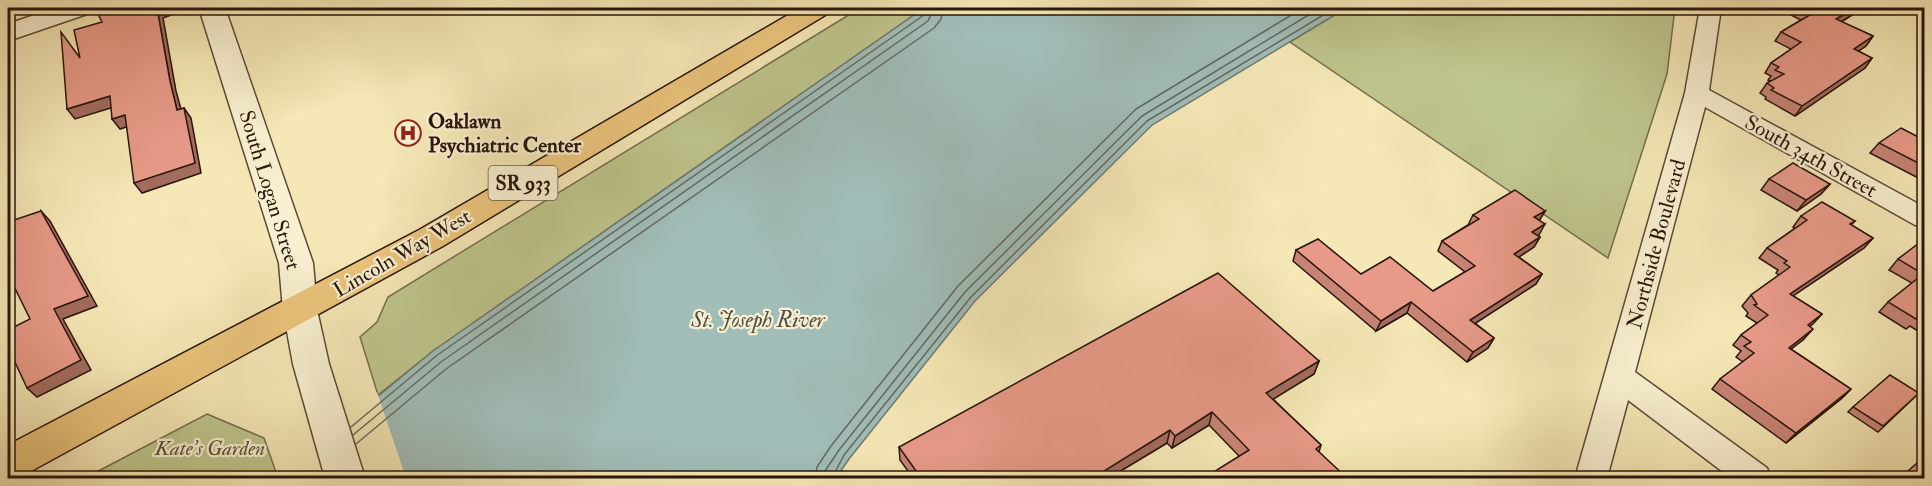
<svg xmlns="http://www.w3.org/2000/svg" width="1932" height="486" viewBox="0 0 1932 486" font-family="'IM FELL Double Pica',serif">
<style>
.green{fill:#bec58c;stroke:#746d4c;stroke-width:1.5}
.water{fill:#a0bdb8;stroke:#707a73;stroke-width:1.5}
.pier{fill:#f5e8b6}
.lines{fill:none;stroke-linecap:round;stroke-linejoin:round}
.shore{stroke:#646962;stroke-width:1.5}
.minor-casing{stroke:#5c4a36;stroke-width:3}
.tertiary-casing{stroke:#5c4a36;stroke-width:3}
.primary-casing{stroke:#29150c;stroke-width:3}
.minor{fill:#f8f0d0;fill-rule:evenodd}
.tertiary{fill:#f8f0d0;fill-rule:evenodd}
.primary{fill:#eac47b;fill-rule:evenodd}
.wall{fill:#c78475;stroke:#29150c;stroke-width:1.5}
.shaded-wall{fill:#a26c5f;stroke:#29150c;stroke-width:1.5}
.building{fill:#e79a88;stroke:#29150c;stroke-width:1.5}
.labels{text-anchor:middle;stroke-width:4.5;stroke-linejoin:round;paint-order:stroke}
.shield{fill:#f8f0d0;stroke:#675747;stroke-width:1.5}
.shield-label{font-size:20px;font-weight:bold;fill:#29150c}
.poi-label{font-size:21px;font-weight:bold;fill:#29150c;stroke:#f8f0d0;text-anchor:start}
.street-label{font-size:21px;fill:#29150c;stroke:#f8f0d0}
.park-label{font-size:21px;font-style:italic;fill:#5d5339;stroke:#f8f0d0}
.water-label{font-size:22px;font-style:italic;fill:#535048;stroke:#f8f0d0}
</style>
<rect width="100%" height="100%" fill="#f5e8b6"/>
<filter id="stains"><feTurbulence type="fractalNoise" baseFrequency=".00333" numOctaves="4"/><feColorMatrix values="0 0 0 0 .2 0 0 0 0 .09 0 0 0 0 .02 0 0 0 .5 -.17"/></filter>
<radialGradient id="worn" r=".72"><stop offset=".6" stop-color="#630" stop-opacity="0"/><stop offset="1" stop-color="#630" stop-opacity=".3"/></radialGradient>
<g class="green">
<polygon points="860,8 924,8 433,351 378,395 360,337 377,322 388,297"/>
<polygon points="1346,8 1675,8 1667,74 1608,258 1290,42"/>
<polygon points="207,414 264,438 278,478 85,478"/>
</g>
<polygon class="water" points="924,8 1346,8 1152,125 975,301 849,459 836,478 279,478 433,351"/>
<polygon class="pier" points="377,392 406,478 278,478 278,476"/>
<g class="lines">
<g class="shore">
<polyline points="351,427 436,356 924,15 927,8"/>
<polyline points="353,435 441,362 928,21 934,8"/>
<polyline points="356,444 446,369 934,28 941,19 943,8"/>
<polyline points="815,478 817,467 831,446 958,286 1136,109 1303,8"/>
<polyline points="824,478 825,471 839,450 965,292 1142,116 1320,8"/>
<polyline points="832,478 844,455 971,297 1147,121 1335,8"/>
</g>
<g class="minor-casing">
<polygon id="minor" points="1700,8 1721,8 1709,90 1924,207 1924,227 1915,225 1705,107 1635,372 1767,468 1771,478 1731,478 1628,400 1607,478 1575,478 1685,93"/>
</g>
<g class="tertiary-casing">
<g id="tertiary">
<polygon points="55,8 91,8 87,14 8,41 8,24"/>
<polygon points="199,8 225,8 313,263 317,310 329,364 365,478 325,478 293,364 283,310 279,263"/>
</g>
</g>
<g class="primary-casing">
<polygon id="primary" points="800,8 831,8 827,14 443,246 22,476 8,478 8,445 419,230"/>
</g>
<use href="#minor" class="minor"/>
<use href="#tertiary" class="tertiary"/>
<use href="#primary" class="primary"/>
</g>
<g class="wall">
<polygon points="1788,8 1863,8 1841,22 1873,36 1866,46 1858,51 1872,58 1865,68 1795,116 1765,99 1766,97 1760,93 1767,83 1771,81 1768,80 1771,76 1765,73 1771,63 1791,49 1775,41 1781,32 1801,20 1785,12"/>
<polygon points="1924,140 1924,181 1870,153 1879,143"/>
<polygon points="1769,179 1830,184 1821,194 1797,211 1761,190"/>
<polygon points="1545,211 1539,221 1539,235 1538,236 1540,237 1534,247 1519,257 1542,274 1536,284 1475,323 1494,338 1488,348 1467,362 1407,313 1376,331 1293,261 1296,250 1361,274 1433,291 1465,272 1438,251 1442,241 1468,225 1473,215"/>
<polygon points="1801,216 1855,221 1851,225 1873,238 1864,248 1793,296 1822,314 1810,326 1804,339 1791,349 1851,389 1841,399 1786,443 1712,389 1720,379 1743,362 1736,357 1741,351 1733,345 1741,335 1757,323 1746,316 1748,313 1742,306 1751,295 1779,275 1776,273 1778,270 1759,258 1767,248 1795,228 1793,227"/>
<polygon points="1924,241 1924,335 1910,326 1906,329 1879,312 1888,302 1912,283 1889,270 1898,259"/>
<polygon points="1319,361 1314,374 1273,399 1321,445 1319,452 1239,456 1209,425 1172,448 1167,443 1109,478 913,478 900,460 899,447"/>
<polygon points="1919,393 1878,432 1848,412 1853,407"/>
</g>
<g class="shaded-wall">
<polygon points="157,8 168,8 171,15 163,18 176,91 184,120 177,110 170,81"/>
<polygon points="1855,8 1863,8 1830,29 1836,19"/>
<polygon points="1873,36 1866,46 1847,59 1854,49"/>
<polygon points="1872,58 1865,68 1795,116 1802,106"/>
<polygon points="110,96 117,106 75,119 67,109"/>
<polygon points="8,100 10,109 8,111"/>
<polygon points="184,108 191,118 201,173 142,193 134,183"/>
<polygon points="125,115 132,125 120,129 112,119"/>
<polygon points="1830,184 1821,194 1797,211 1806,200"/>
<polygon points="41,211 50,221 97,306 63,319 91,370 37,397 27,388 54,309"/>
<polygon points="1545,211 1539,221 1534,217"/>
<polygon points="1545,224 1539,235 1527,242 1532,232"/>
<polygon points="1540,237 1534,247 1508,264 1514,254"/>
<polygon points="1873,238 1864,248 1781,304 1790,294"/>
<polygon points="1542,274 1536,284 1465,330 1470,320"/>
<polygon points="1411,302 1407,313 1376,331 1381,321"/>
<polygon points="1822,314 1813,324 1799,335 1808,325"/>
<polygon points="1813,329 1804,339 1780,358 1789,348"/>
<polygon points="1494,338 1488,348 1467,362 1473,352"/>
<polygon points="1319,361 1314,374 1262,406 1266,393"/>
<polygon points="1851,389 1841,399 1786,443 1796,433"/>
<polygon points="1212,412 1209,425 1172,448 1175,436"/>
<polygon points="1170,430 1167,443 1109,478 1092,478"/>
</g>
<g class="building">
<polygon points="95,8 159,8 157,8 170,81 177,110 184,108 195,163 134,183 125,115 112,119 110,96 67,109 61,32 80,58 74,30 102,22"/>
<polygon points="1801,8 1855,8 1836,19 1873,36 1854,49 1872,58 1802,106 1771,90 1774,88 1767,83 1784,74 1775,70 1779,67 1771,63 1801,42 1781,32 1813,13"/>
<polygon points="1901,128 1924,140 1924,166 1879,143"/>
<polygon points="1793,163 1830,184 1806,200 1769,179"/>
<polygon points="1515,190 1545,211 1534,217 1545,224 1532,232 1540,237 1514,254 1542,274 1470,320 1494,338 1473,352 1411,302 1381,321 1296,250 1318,239 1361,274 1390,257 1433,291 1475,266 1442,241 1479,219 1473,215"/>
<polygon points="1822,202 1855,221 1850,224 1873,238 1790,294 1822,314 1808,325 1813,329 1789,348 1851,389 1796,433 1720,379 1754,353 1744,346 1751,342 1741,335 1768,315 1754,305 1757,304 1751,295 1790,267 1784,263 1787,261 1767,248 1807,220 1801,216"/>
<polygon points="41,211 88,296 54,309 81,360 27,388 8,347 8,330 30,319 8,274 8,222"/>
<polygon points="1923,240 1924,241 1924,319 1920,316 1916,319 1888,302 1923,274 1898,259"/>
<polygon points="1218,273 1319,361 1266,393 1321,445 1316,449 1347,478 1204,478 1249,450 1212,412 1175,436 1170,430 1093,478 921,478 899,447"/>
<polygon points="1890,375 1919,393 1883,426 1853,407"/>
<polygon points="1924,457 1924,478 1900,478"/>
</g>
<defs>
<g id="hospital-ring" transform="scale(1.35)"><circle r="9.5" fill="#f8f0d0" stroke="#8f2418" stroke-width="1.5"/><path d="M-5-5h3v3.5h4V-5h3V5h-3V1.5h-4V5h-3Z" fill="#8f2418"/></g>
</defs>
<g fill-rule="evenodd">
<use href="#hospital-ring" x="408" y="133"/>
</g>
<g class="labels">
<rect class="shield" x="488.5" y="166" width="69" height="34" rx="4.5"/>
<g class="shield-label">
<text x="523" y="190">SR 933</text>
</g>
<g class="poi-label">
<text x="428" y="128">Oaklawn<tspan x="428" dy="24">Psychiatric Center</tspan></text>
</g>
<g class="street-label">
<text transform="translate(1811 156) rotate(29)" y="7">South 34th Street</text>
<text transform="translate(270 190) rotate(73)" y="7">South Logan Street</text>
<text transform="translate(1656 244) rotate(-75)" y="7">Northside Boulevard</text>
<text transform="translate(402 253) rotate(-30)" y="7">Lincoln Way West</text>
</g>
<g class="park-label">
<text x="210" y="455">Kate's Garden</text>
</g>
<g class="water-label">
<text x="758" y="327">St. Joseph River</text>
</g>
</g>
<rect width="1932" height="486" fill="none" stroke="#f5e8b6" stroke-width="30"/>
<rect x="9" y="9" width="1914" height="468" fill="none" stroke="#29150c" stroke-width="3"/>
<rect x="15" y="15" width="1902" height="456" fill="none" stroke="#29150c" stroke-width="1.5"/>
<rect width="100%" height="100%" filter="url(#stains)"/>
<rect width="100%" height="100%" fill="url(#worn)"/>
</svg>
